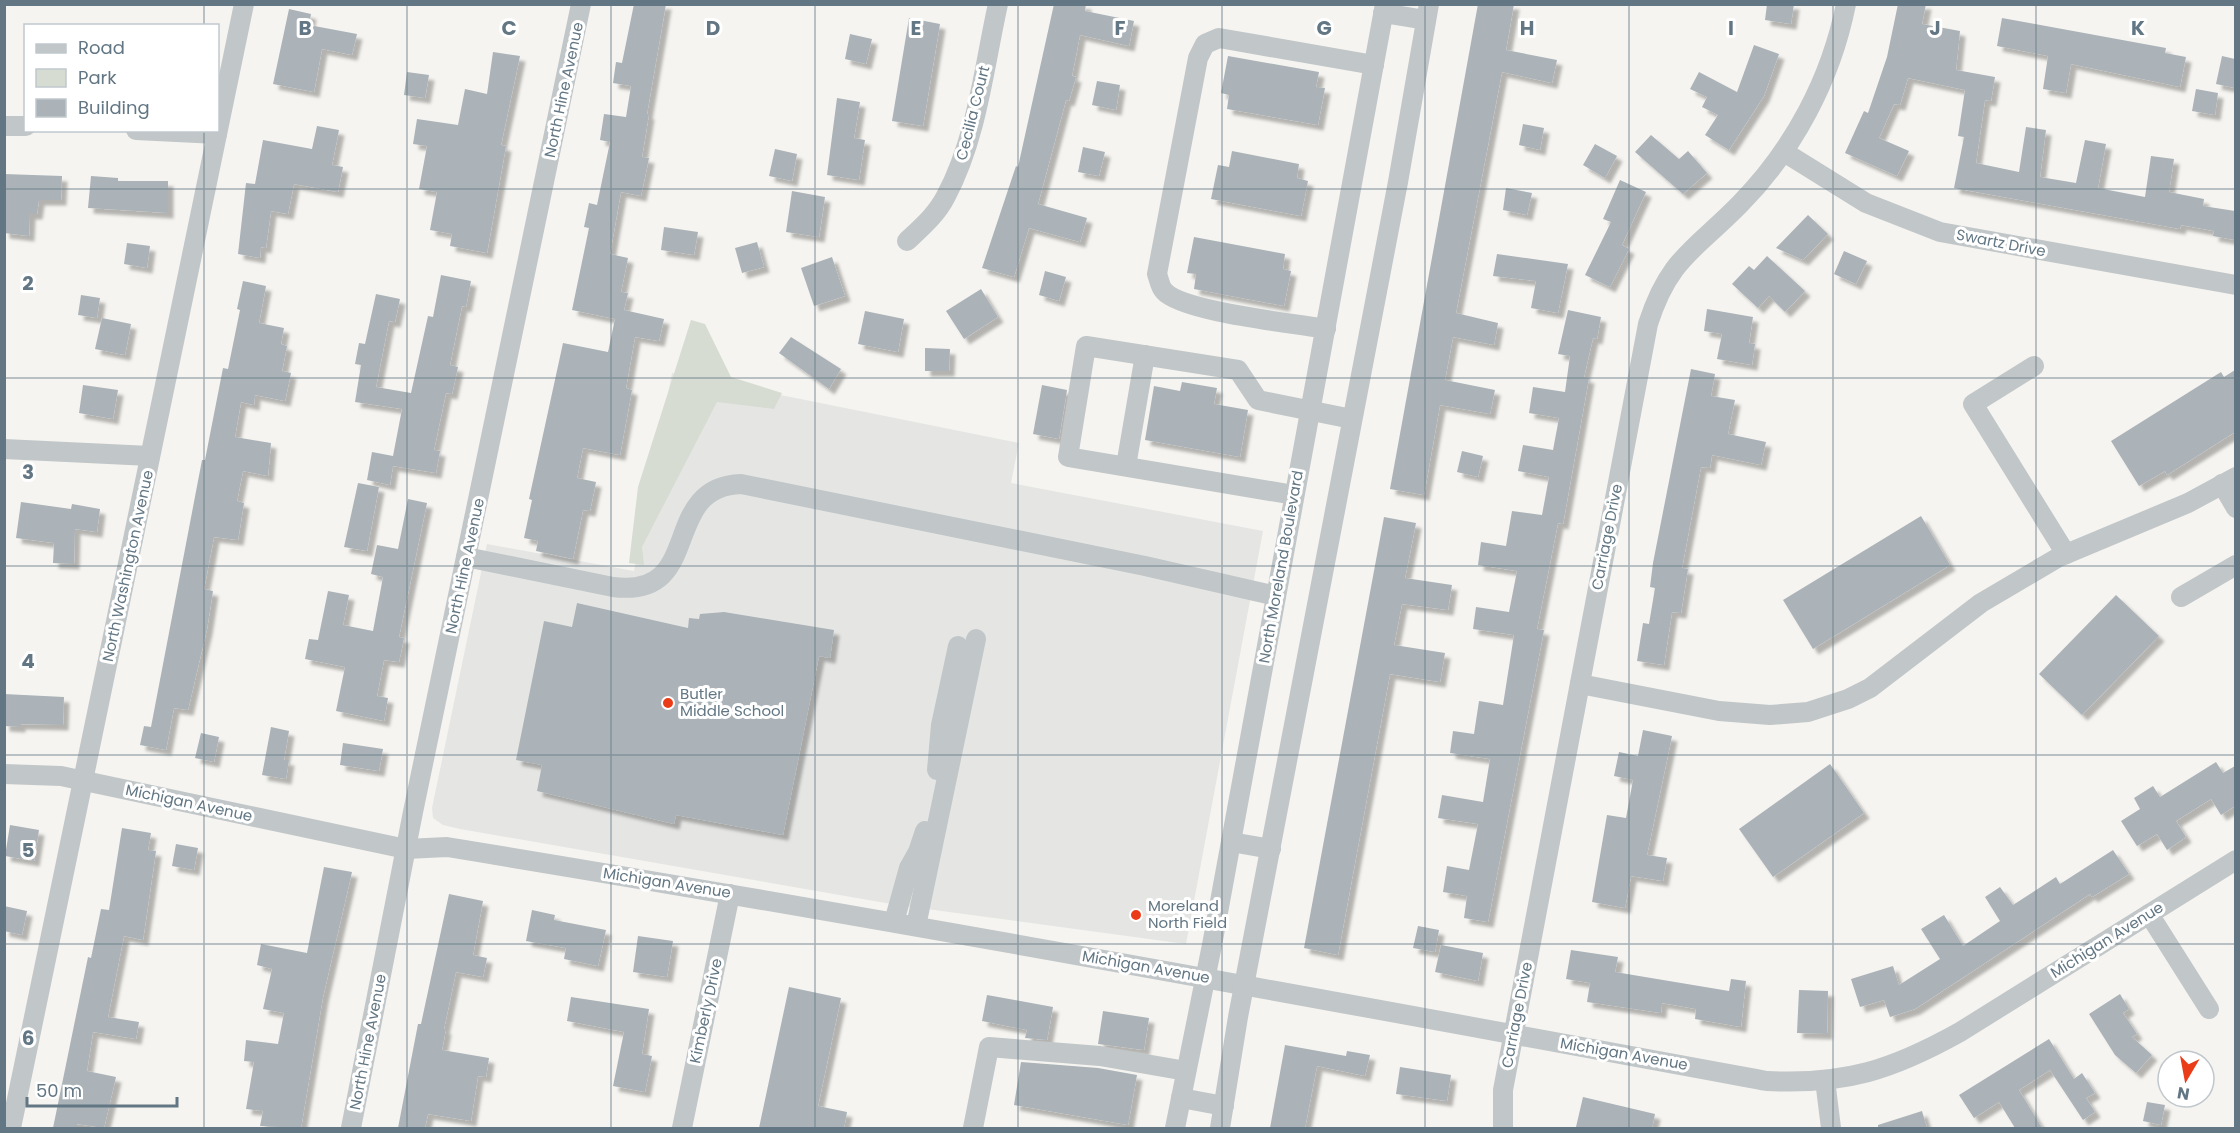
<svg xmlns="http://www.w3.org/2000/svg" width="2240" height="1133" viewBox="0 0 2240 1133" font-family="Poppins,sans-serif">
<style>
.built{fill:#e5e6e4}
.green{fill:#d6dcd1}
.building{fill:#abb3b8;filter:url(#shadow)}
.lines{fill:none;stroke-linecap:round;stroke-linejoin:round}
.minor{stroke:#c1c6c8;stroke-width:20}
.grid{fill:none;stroke:#627683;stroke-width:1.5;stroke-opacity:0.55}
.poi-dot{fill:#eb3c19;stroke:#fff;stroke-width:2}
.labels{text-anchor:middle;stroke-width:6;stroke-linejoin:round;paint-order:stroke}
.street-label{font-size:15px;fill:#627683;stroke:#fff}
.poi-label{font-size:15px;fill:#627683;stroke:#fff;text-anchor:start}
.grid-label{font-size:20px;text-anchor:middle;font-weight:bold;fill:#627683;stroke:#fff;stroke-width:6;stroke-linejoin:round;paint-order:stroke}
</style>
<defs>
<filter id="shadow"><feDropShadow dx="5.5" dy="5.5" stdDeviation="1.5" flood-color="#0004"/></filter>
</defs>
<rect width="100%" height="100%" fill="#f5f4f0"/>
<polygon class="built" points="672,373 1019,443 1011,483 1263,531 1186,944 897,905 460,829 443,825 433,818 432,808 487,544 634,571"/>
<polygon class="green" points="691,320 705,324 731,377 782,393 774,409 717,402 642,547 644,565 629,563 638,487"/>
<g class="building">
<polygon points="634,4 666,4 647,114 649,114 642,157 649,158 641,196 621,192 610,254 628,258 621,292 628,293 624,310 664,319 659,341 635,337 626,388 632,390 620,455 583,448 577,478 596,482 590,511 583,510 573,559 536,551 538,541 524,538 532,500 529,499 563,343 608,352 615,319 572,310 589,228 584,227 589,203 597,205 610,142 600,140 604,114 626,117 631,86 613,83 616,62 622,63"/>
<polygon points="1054,4 1086,4 1085,11 1134,21 1129,46 1080,35 1072,76 1076,77 1069,101 1066,100 1038,204 1087,218 1080,242 1029,228 1014,277 982,268 1016,166 1018,167"/>
<polygon points="1478,4 1514,4 1506,50 1557,60 1552,83 1502,72 1456,313 1498,323 1494,345 1453,337 1445,380 1495,390 1490,414 1440,405 1424,495 1390,489"/>
<polygon points="1767,4 1794,4 1791,24 1765,20"/>
<polygon points="1898,4 1926,4 1922,24 1960,31 1956,70 1995,77 1991,101 1985,100 1976,163 2019,172 2026,127 2046,130 2040,177 2076,183 2085,140 2106,144 2098,188 2145,197 2151,156 2174,159 2169,192 2204,199 2203,206 2235,211 2235,240 2213,236 2214,231 2181,225 2180,229 1954,188 1964,137 1958,136 1965,90 1908,78 1900,105 1894,104 1879,138 1909,151 1897,176 1845,153 1864,111 1868,113 1887,57"/>
<polygon points="289,9 311,14 309,25 357,34 352,55 322,49 314,92 273,84"/>
<polygon points="909,18 940,24 923,126 892,121"/>
<polygon points="2002,18 2166,48 2165,53 2186,57 2180,87 2071,64 2066,93 2043,89 2048,56 1997,46"/>
<polygon points="850,34 872,39 866,64 845,59"/>
<polygon points="1754,45 1779,54 1764,96 1729,150 1705,135 1718,115 1702,107 1707,97 1690,89 1699,72 1737,92"/>
<polygon points="493,52 520,56 501,145 506,146 487,253 450,246 452,234 430,230 437,192 419,189 427,146 413,144 417,119 458,125 465,89 487,94"/>
<polygon points="1228,56 1319,72 1316,87 1325,88 1318,125 1227,109 1229,95 1221,93"/>
<polygon points="2222,56 2235,59 2235,88 2216,84"/>
<polygon points="407,72 429,75 425,98 404,95"/>
<polygon points="1097,81 1120,85 1116,110 1092,105"/>
<polygon points="2196,89 2218,93 2215,115 2192,111"/>
<polygon points="837,98 860,102 854,138 865,140 859,180 827,175"/>
<polygon points="1523,124 1544,128 1540,150 1519,145"/>
<polygon points="317,126 339,130 332,165 343,167 338,192 294,184 288,214 271,211 266,248 261,247 260,258 238,254 246,183 255,184 263,140 312,149"/>
<polygon points="1651,135 1679,159 1688,151 1707,173 1683,194 1635,152"/>
<polygon points="1595,144 1617,156 1605,178 1583,165"/>
<polygon points="1083,147 1105,152 1099,176 1078,172"/>
<polygon points="775,149 797,154 792,181 769,176"/>
<polygon points="1232,151 1299,164 1297,178 1308,181 1301,216 1211,199 1218,165 1229,167"/>
<polygon points="4,174 62,176 61,200 39,200 37,214 30,214 29,236 4,233"/>
<polygon points="91,176 118,178 118,181 168,181 168,213 88,208"/>
<polygon points="1620,180 1646,192 1622,245 1629,249 1610,287 1585,275 1611,222 1603,219"/>
<polygon points="1506,188 1532,193 1527,215 1503,210"/>
<polygon points="792,191 825,197 819,237 786,232"/>
<polygon points="1808,215 1828,234 1803,260 1776,248"/>
<polygon points="664,227 698,232 694,255 661,250"/>
<polygon points="1194,237 1285,254 1283,269 1291,271 1284,306 1194,289 1196,274 1187,273"/>
<polygon points="757,242 764,267 742,273 735,248"/>
<polygon points="127,243 150,246 147,268 124,264"/>
<polygon points="1844,251 1867,261 1856,284 1834,274"/>
<polygon points="1497,254 1568,264 1558,313 1531,308 1536,281 1493,276"/>
<polygon points="1767,256 1805,291 1785,312 1769,296 1758,308 1732,284 1749,266 1754,270"/>
<polygon points="832,257 845,296 814,306 801,268"/>
<polygon points="1045,271 1066,277 1059,301 1039,295"/>
<polygon points="441,275 471,281 466,307 462,306 450,365 458,367 452,394 446,393 434,450 440,451 436,473 393,466 390,485 367,480 372,452 393,456 402,409 355,402 361,365 355,364 359,343 365,344 376,294 400,299 395,322 389,321 376,387 411,393 428,316 433,317"/>
<polygon points="243,281 266,286 259,323 284,328 281,344 287,346 282,371 291,373 285,401 255,395 254,405 241,402 235,437 271,443 268,476 243,471 237,501 244,503 238,540 214,537 204,589 213,591 207,629 188,710 174,708 166,750 140,745 144,726 151,727 202,460 205,460 223,368 228,369 240,310 237,309"/>
<polygon points="981,289 998,317 964,339 946,311"/>
<polygon points="81,295 100,298 97,318 78,315"/>
<polygon points="1707,309 1753,317 1749,343 1755,344 1752,365 1717,359 1722,334 1704,331"/>
<polygon points="1568,310 1601,317 1597,339 1593,338 1584,377 1589,378 1563,524 1558,523 1537,629 1544,630 1488,922 1464,918 1467,896 1443,892 1447,866 1469,870 1478,824 1438,818 1442,795 1483,802 1490,759 1450,753 1453,731 1474,734 1479,701 1503,705 1514,635 1473,629 1476,607 1509,612 1517,571 1478,565 1481,542 1506,546 1512,511 1542,515 1549,477 1518,471 1523,445 1553,450 1559,418 1529,413 1533,387 1565,392 1570,356 1558,354"/>
<polygon points="865,311 904,319 898,352 858,344"/>
<polygon points="102,318 131,324 125,355 95,349"/>
<polygon points="791,337 841,369 829,389 779,353"/>
<polygon points="925,348 950,349 949,371 925,371"/>
<polygon points="1691,369 1715,374 1711,396 1735,400 1728,434 1766,442 1761,465 1712,455 1710,468 1701,467 1682,568 1688,569 1681,613 1672,612 1664,665 1637,661 1643,623 1649,624 1655,588 1650,587 1653,563"/>
<polygon points="2235,370 2235,432 2167,475 2165,471 2139,486 2111,441 2221,372 2224,377"/>
<polygon points="1182,382 1217,388 1214,404 1248,410 1240,457 1145,440 1154,386 1180,391"/>
<polygon points="83,385 118,390 113,419 79,413"/>
<polygon points="1042,385 1067,390 1059,439 1033,434"/>
<polygon points="1462,451 1483,456 1478,477 1457,472"/>
<polygon points="358,483 379,487 367,551 344,547"/>
<polygon points="408,499 427,503 399,637 404,638 399,662 384,660 377,696 388,698 384,721 336,711 345,667 305,659 309,639 318,640 328,591 349,595 343,625 373,631 383,577 371,574 377,545 398,549"/>
<polygon points="21,502 71,509 72,504 100,509 97,532 75,529 74,564 53,563 54,543 16,538"/>
<polygon points="1921,516 1950,565 1813,649 1783,600"/>
<polygon points="1384,517 1416,523 1405,578 1452,585 1448,610 1402,604 1394,645 1445,653 1440,682 1390,674 1338,955 1304,948"/>
<polygon points="2116,595 2159,636 2082,715 2039,674"/>
<polygon points="577,603 688,628 689,618 699,619 700,614 724,612 834,630 830,658 819,656 783,835 676,815 674,824 537,791 542,765 516,760 544,621 572,627"/>
<polygon points="4,694 64,697 63,725 20,724 20,727 4,726"/>
<polygon points="271,727 289,731 284,760 289,760 286,779 262,775"/>
<polygon points="1643,730 1672,736 1647,855 1667,858 1663,881 1631,876 1625,908 1592,902 1607,815 1626,818 1633,780 1614,776 1619,752 1638,756"/>
<polygon points="201,733 219,737 214,762 195,758"/>
<polygon points="343,743 383,749 379,771 340,765"/>
<polygon points="2216,762 2223,773 2235,766 2235,806 2221,815 2211,799 2176,821 2186,837 2167,850 2157,834 2137,846 2121,821 2140,809 2134,798 2153,786 2160,797"/>
<polygon points="1830,764 1864,813 1773,877 1739,829"/>
<polygon points="10,825 39,830 34,861 5,856"/>
<polygon points="122,828 151,833 148,850 156,851 143,940 124,936 108,1017 139,1022 136,1039 93,1032 87,1071 116,1077 104,1128 77,1124 77,1128 53,1128 88,957 91,958 101,909 109,910"/>
<polygon points="176,844 198,848 194,870 172,866"/>
<polygon points="2113,850 2129,874 2092,897 2090,894 1915,1009 1890,1017 1884,1000 1860,1007 1851,979 1893,966 1899,985 1940,959 1921,929 1944,915 1963,946 2000,921 1985,897 2000,887 2013,905 2056,877 2060,884"/>
<polygon points="324,867 352,872 323,997 301,1128 260,1126 263,1111 246,1109 254,1062 244,1061 246,1040 278,1044 284,1013 263,1009 272,969 257,965 261,944 307,953"/>
<polygon points="449,894 483,901 473,955 487,958 483,977 456,972 444,1029 446,1029 442,1050 489,1058 486,1077 478,1076 471,1121 428,1114 425,1128 398,1128 418,1024 421,1024"/>
<polygon points="4,906 27,911 22,935 4,931"/>
<polygon points="532,910 555,915 554,920 606,930 598,966 564,959 566,948 526,941"/>
<polygon points="1418,926 1439,930 1435,952 1413,948"/>
<polygon points="638,936 673,941 667,977 633,972"/>
<polygon points="1441,945 1483,953 1478,981 1435,972"/>
<polygon points="1571,950 1618,957 1615,972 1729,991 1731,979 1746,981 1741,1027 1695,1019 1696,1009 1662,1003 1661,1013 1587,1002 1590,983 1566,979"/>
<polygon points="789,987 841,998 818,1106 847,1112 844,1128 759,1128"/>
<polygon points="1799,990 1828,991 1827,1034 1797,1033"/>
<polygon points="2120,994 2129,1009 2123,1013 2137,1034 2132,1037 2152,1055 2136,1073 2115,1055 2089,1014"/>
<polygon points="987,995 1053,1007 1047,1040 1025,1038 1027,1030 982,1021"/>
<polygon points="571,997 649,1009 642,1054 652,1056 645,1092 613,1086 624,1032 567,1021"/>
<polygon points="1103,1011 1149,1018 1144,1050 1098,1044"/>
<polygon points="2049,1039 2074,1079 2082,1073 2095,1093 2086,1098 2095,1112 2083,1120 2050,1070 2019,1090 2042,1128 2015,1128 1999,1102 1974,1118 1959,1095"/>
<polygon points="1285,1045 1346,1056 1347,1051 1370,1055 1365,1076 1317,1066 1305,1128 1270,1128"/>
<polygon points="1021,1062 1098,1068 1137,1075 1128,1125 1014,1105"/>
<polygon points="1400,1067 1451,1075 1447,1101 1396,1094"/>
<polygon points="1583,1097 1655,1114 1652,1128 1576,1127"/>
<polygon points="2147,1102 2165,1105 2161,1125 2143,1121"/>
<polygon points="1922,1111 1927,1128 1878,1128 1878,1125"/>
</g>
<g class="lines">
<g class="minor">
<polyline points="1383,13 1426,20"/>
<polyline points="4,126 26,126"/>
<polyline points="136,130 217,134"/>
<polyline points="1784,152 1866,203 1940,232 2236,285"/>
<path d="M 907,241 C 922,227 937,214 946,196 C 977,138 984,67 998,4"/>
<path d="M 1326,329 C 1294,323 1182,312 1164,291 C 1160,287 1159,279 1157,274 L 1198,58 L 1205,44 L 1219,38 L 1374,65"/>
<polyline points="2034,366 1973,404 2066,554"/>
<polyline points="4,449 150,456"/>
<polyline points="1126,466 1145,355"/>
<polyline points="2222,484 2236,508"/>
<polyline points="1294,495 1068,457 1086,346 1238,370 1258,400 1352,419"/>
<path d="M 466,557 L 613,587 C 706,599 658,487 741,484 L 1145,566 L 1276,596"/>
<polyline points="2181,597 2236,565"/>
<polyline points="1580,684 1719,711 1770,715 1808,712 1848,699 1870,688 1981,603 2059,557 2188,503 2236,477"/>
<polyline points="937,770 941,725 958,646"/>
<path d="M 4,774 L 61,776 L 406,849 L 447,847 C 888,919 1327,1000 1767,1081 C 1845,1085 1892,1070 1960,1032 L 2236,860"/>
<polyline points="1231,842 1271,849"/>
<polyline points="2149,914 2209,1009"/>
<polyline points="894,922 909,868 918,852 925,831"/>
<polyline points="916,926 976,639"/>
<polyline points="1825,1080 1831,1128"/>
<polyline points="1181,1098 1224,1106"/>
<polyline points="11,1128 244,4"/>
<polyline points="351,1128 413,812 581,4"/>
<polyline points="682,1128 730,894"/>
<polyline points="973,1128 989,1047 1100,1056 1186,1071"/>
<polyline points="1175,1128 1212,945 1385,4"/>
<polyline points="1220,1128 1238,1017 1398,182 1429,4"/>
<path d="M 1503,1128 L 1503,1090 L 1648,324 C 1669,258 1695,250 1740,204 C 1794,149 1831,79 1846,4"/>
</g>
</g>
<path class="grid" d="M 204,4 L 204,26M 407,4 L 407,1128M 611,4 L 611,1128M 815,4 L 815,1128M 1018,4 L 1018,1128M 1222,4 L 1222,1128M 1425,4 L 1425,1128M 1629,4 L 1629,1128M 1833,4 L 1833,1128M 2036,4 L 2036,1128M 204,130 L 204,1128M 4,189 L 2236,189M 4,378 L 2236,378M 4,566 L 2236,566M 4,755 L 2236,755M 4,944 L 2236,944"/>
<g class="poi-dot">
<circle cx="668" cy="703" r="6"/>
<circle cx="1136" cy="915" r="6"/>
</g>
<g class="labels">
<g class="street-label">
<text transform="translate(564 90) rotate(-78)" y="5">North Hine Avenue</text>
<text transform="translate(973 113) rotate(-76)" y="5">Cecilia Court</text>
<text transform="translate(2001 243) rotate(11)" y="5">Swartz Drive</text>
<text transform="translate(1607 537) rotate(-79)" y="5">Carriage Drive</text>
<text transform="translate(128 566) rotate(-78)" y="5">North Washington Avenue</text>
<text transform="translate(465 566) rotate(-78)" y="5">North Hine Avenue</text>
<text transform="translate(1281 567) rotate(-80)" y="5">North Moreland Boulevard</text>
<text transform="translate(189 803) rotate(12)" y="5">Michigan Avenue</text>
<text transform="translate(667 883) rotate(9)" y="5">Michigan Avenue</text>
<text transform="translate(2107 940) rotate(-32)" y="5">Michigan Avenue</text>
<text transform="translate(1146 967) rotate(10)" y="5">Michigan Avenue</text>
<text transform="translate(706 1011) rotate(-78)" y="5">Kimberly Drive</text>
<text transform="translate(1517 1015) rotate(-79)" y="5">Carriage Drive</text>
<text transform="translate(368 1042) rotate(-79)" y="5">North Hine Avenue</text>
<text transform="translate(1624 1054) rotate(10)" y="5">Michigan Avenue</text>
</g>
<g class="poi-label">
<text x="680" y="699">Butler<tspan x="680" dy="17">Middle School</tspan></text>
<text x="1148" y="911">Moreland<tspan x="1148" dy="17">North Field</tspan></text>
</g>
</g>
<g class="grid-label">
<text x="305" y="35">B</text>
<text x="509" y="35">C</text>
<text x="713" y="35">D</text>
<text x="916" y="35">E</text>
<text x="1120" y="35">F</text>
<text x="1324" y="35">G</text>
<text x="1527" y="35">H</text>
<text x="1731" y="35">I</text>
<text x="1935" y="35">J</text>
<text x="2138" y="35">K</text>
<text x="28" y="290">2</text>
<text x="28" y="479">3</text>
<text x="28" y="668">4</text>
<text x="28" y="857">5</text>
<text x="28" y="1045">6</text>
</g>
<rect width="2240" height="1133" fill="none" stroke="#627683" stroke-width="12"/>
<rect x="24" y="24" width="195" height="108" fill="#ffffff" stroke="#c0c8cd" stroke-width="1.5"/>
<rect x="36" y="44" width="30" height="9" fill="#c1c6c8" stroke="#c0c8cd" stroke-width="1.5"/>
<text x="78" y="54" font-size="18" fill="#627683">Road</text>
<rect x="36" y="69" width="30" height="18" fill="#d6dcd1" stroke="#c0c8cd" stroke-width="1.5"/>
<text x="78" y="84" font-size="18" fill="#627683">Park</text>
<rect x="36" y="99" width="30" height="18" fill="#abb3b8" stroke="#c0c8cd" stroke-width="1.5"/>
<text x="78" y="114" font-size="18" fill="#627683">Building</text>
<g transform="translate(2186 1079) rotate(190)"><circle r="28" fill="#ffffff" stroke="#c0c8cd" stroke-width="1.5"/>
<path d="M0-4.5L10 22L0 15L-10 22Z" fill="#eb3c19"/>
<text y="-9" font-size="16" font-weight="bold" text-anchor="middle" fill="#627683">N</text>
</g>
<path d="M27 1097v9h150v-9" fill="none" stroke="#627683" stroke-width="3"/>
<text x="36" y="1097" font-size="18" fill="#627683" stroke="#ffffff" stroke-width="4.5" paint-order="stroke">50 m</text>
</svg>
